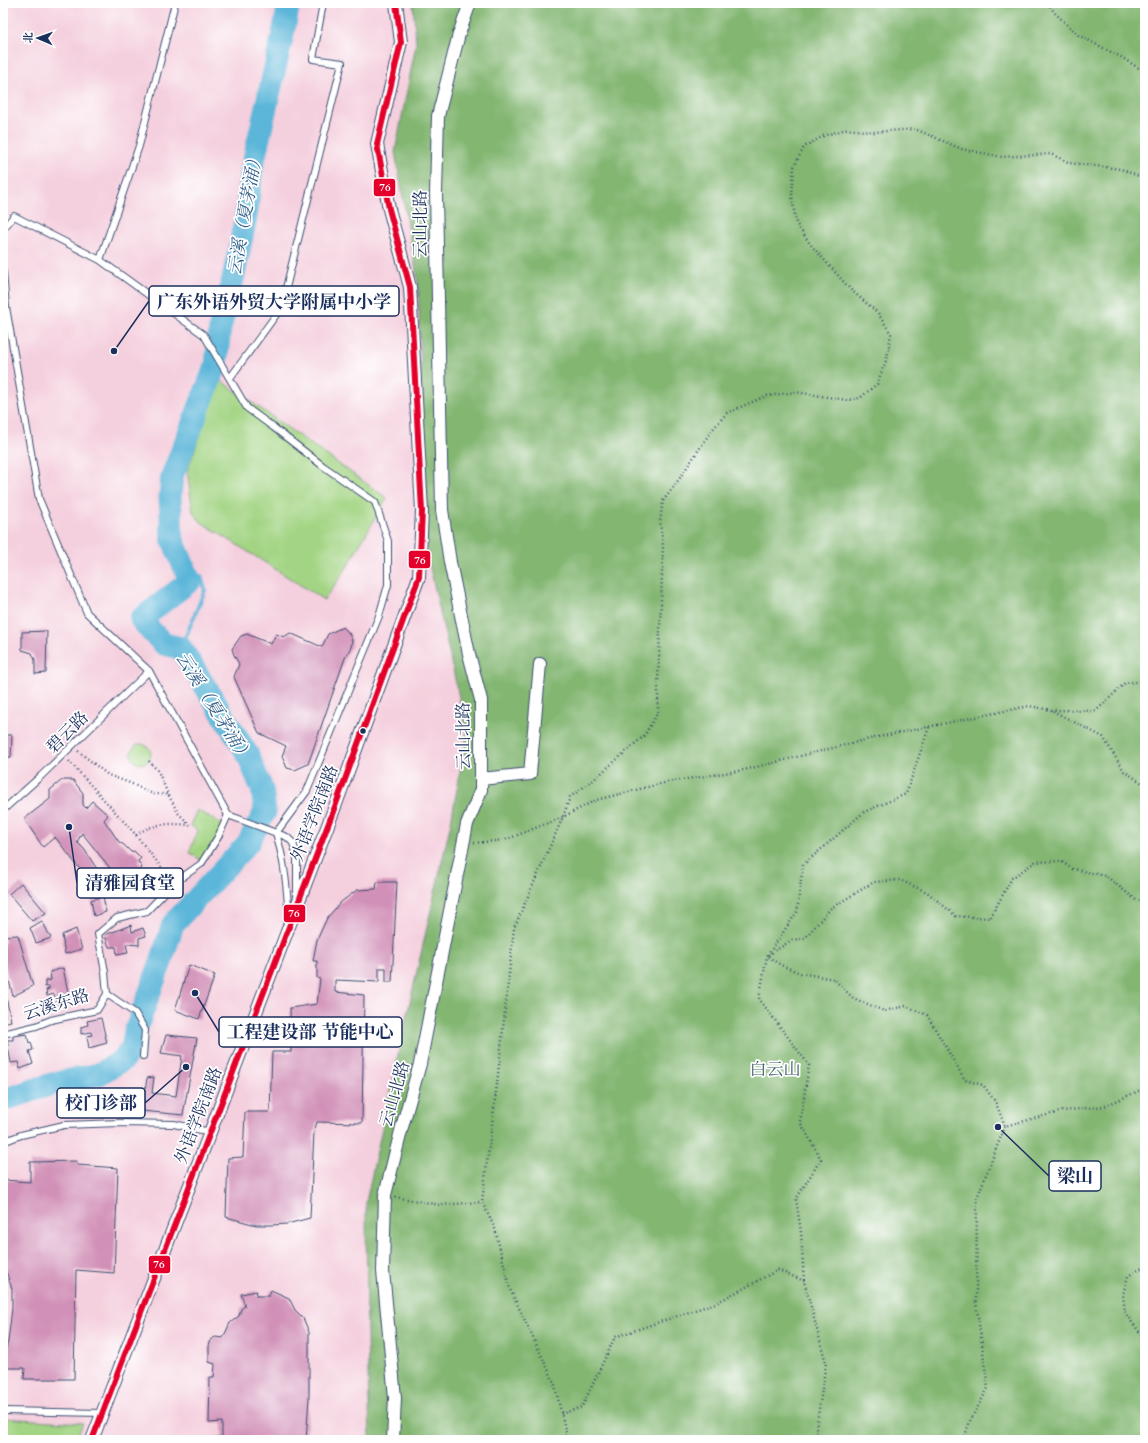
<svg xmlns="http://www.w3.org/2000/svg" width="1148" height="1443" viewBox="0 0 1148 1443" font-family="Cardo,'Noto Serif SC',serif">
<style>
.built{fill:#f4cfdd}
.green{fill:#a3d483;stroke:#5f8270}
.forest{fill:#82b671;stroke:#4e7268}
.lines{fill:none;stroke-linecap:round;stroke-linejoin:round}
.stream{stroke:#5bb6d9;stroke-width:4}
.river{stroke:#5bb6d9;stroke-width:23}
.building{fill:#d190b7}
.lane-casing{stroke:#3b4b70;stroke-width:8}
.street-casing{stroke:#3b4b70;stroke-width:14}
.path{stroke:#3b4b70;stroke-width:2.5;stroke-dasharray:1 3;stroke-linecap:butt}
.lane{stroke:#fff;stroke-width:6}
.street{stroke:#fff;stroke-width:12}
.bus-1-casing{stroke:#fff;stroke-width:9}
.bus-1{stroke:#e4002b;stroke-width:6}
.bus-dot{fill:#1b2f5e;stroke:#fff;stroke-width:1.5}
.labels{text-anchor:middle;stroke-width:3.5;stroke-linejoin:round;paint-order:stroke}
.street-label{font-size:17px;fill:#1b2f5e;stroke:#fff}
.park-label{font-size:17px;fill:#446169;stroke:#fff}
.water-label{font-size:18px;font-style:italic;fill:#315e89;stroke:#fff}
.leader{fill:none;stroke:#1b2f5e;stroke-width:1.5}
.callout-dot{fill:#1b2f5e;stroke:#fff;stroke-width:1.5}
.callout{fill:#fff;stroke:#1b2f5e;stroke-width:1.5}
.callout-label{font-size:18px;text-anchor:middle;font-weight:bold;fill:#1b2f5e}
.line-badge{stroke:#fff;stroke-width:1.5}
.badge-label{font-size:11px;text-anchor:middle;font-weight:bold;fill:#fff}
</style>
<rect width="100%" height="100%" fill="#fff"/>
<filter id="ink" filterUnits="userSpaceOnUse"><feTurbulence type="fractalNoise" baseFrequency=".025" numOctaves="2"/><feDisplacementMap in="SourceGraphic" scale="8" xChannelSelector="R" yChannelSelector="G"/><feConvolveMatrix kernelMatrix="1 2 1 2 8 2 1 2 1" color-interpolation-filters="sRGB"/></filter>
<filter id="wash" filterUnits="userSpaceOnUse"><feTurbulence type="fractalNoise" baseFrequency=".012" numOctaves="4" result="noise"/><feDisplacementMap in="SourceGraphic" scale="16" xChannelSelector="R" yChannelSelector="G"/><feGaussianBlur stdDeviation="0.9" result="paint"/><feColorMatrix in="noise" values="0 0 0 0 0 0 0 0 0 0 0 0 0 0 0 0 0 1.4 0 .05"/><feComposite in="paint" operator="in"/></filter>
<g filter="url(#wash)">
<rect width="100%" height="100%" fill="#f1ead3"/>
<polygon class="built" points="3,3 413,3 416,43 395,152 418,282 427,554 467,733 451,822 366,1202 367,1337 370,1440 3,1440"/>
<g class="green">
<polygon points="220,380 387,498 344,572 324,600 201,522 193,512 187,471"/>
<circle cx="141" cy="754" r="10"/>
<polygon points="197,810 224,825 202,861 189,852 198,831 190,825"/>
<polygon points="3,1418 83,1423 76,1440 3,1440"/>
</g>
<polygon class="forest" points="413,3 1145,3 1145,1440 370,1440 367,1337 366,1202 399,1050 451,822 467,733 427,554 418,282 395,152 416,44"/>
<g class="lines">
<polyline class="stream" points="181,648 205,590 201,576 190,581"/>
<polyline class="river" points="3,1100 52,1084 99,1074 123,1060 132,1048 135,1032 161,962 173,924 248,843 265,812 262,789 247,753 181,648 164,644 150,630 141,619 190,581 172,538 170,497 172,476 216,365 220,328 234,275 246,216 252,168 284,29 289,3"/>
</g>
<g id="blocks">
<g class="building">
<polygon points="343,627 349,633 352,641 351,647 345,658 308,764 295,770 287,768 282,756 286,746 259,733 234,677 239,664 234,655 232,649 241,636 247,634 271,644 276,634 284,637 290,633 322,647 328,634"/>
<polygon points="47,631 46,673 35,674 35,660 32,653 22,650 22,632"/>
<polygon points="3,735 12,735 11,757 3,758"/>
<polygon points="62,780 73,780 83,793 83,805 86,808 92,801 108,815 104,820 119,842 124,845 131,852 134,851 141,858 138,861 142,868 122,883 82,833 77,842 84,849 97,869 86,877 55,837 43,847 24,819 50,799 50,790"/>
<polygon points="377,882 397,882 392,982 386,982 386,968 379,968 379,982 335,980 335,992 364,995 362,1123 317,1122 314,1132 310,1218 287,1224 272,1225 256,1225 226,1217 228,1158 243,1157 245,1112 270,1112 272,1052 291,1052 290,1008 317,1004 320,979 317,978 317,961 313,961 317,940 327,918 341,902 357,890 376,889"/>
<polygon points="21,883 46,913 32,921 9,894"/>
<polygon points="103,896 106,912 94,916 91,900"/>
<polygon points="42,921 51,938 36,943 30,928"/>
<polygon points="131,925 132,932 143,928 146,936 139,938 139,945 126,944 128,953 117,955 116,947 109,947 105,935"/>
<polygon points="76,929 82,949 65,954 62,935"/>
<polygon points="18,935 33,986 13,996 3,958 3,943 5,942 5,936"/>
<polygon points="189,965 215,975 199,1019 175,1010"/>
<polygon points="63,968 70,1001 57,1004 54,994 47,996 46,990 49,989 49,986 45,987 45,981 51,980 50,972"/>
<polygon points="3,992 5,992 11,1021 3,1023"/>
<polygon points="101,1018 107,1043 89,1048 87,1036 92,1035 91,1032 81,1034 81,1027 88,1025 87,1021"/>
<polygon points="27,1034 29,1043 31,1042 33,1050 29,1051 33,1064 20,1069 18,1062 11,1063 7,1040 13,1040 13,1036"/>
<polygon points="166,1035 197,1038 183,1115 142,1111 147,1078 154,1077 152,1093 176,1096 182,1056 161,1053"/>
<polygon points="77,1161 77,1165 118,1168 114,1273 76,1270 74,1379 24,1379 25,1368 3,1368 3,1357 8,1342 12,1308 12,1289 3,1262 3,1180 30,1182 30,1162"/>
<polygon points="271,1290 289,1298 295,1310 303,1318 309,1332 309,1398 306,1440 215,1440 214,1438 222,1437 222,1422 209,1423 210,1377 214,1377 215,1364 209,1362 209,1346 211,1340 215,1337 223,1338 230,1323 235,1319 239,1316 241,1309 245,1306 241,1294 257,1291 256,1296 269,1296"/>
</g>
</g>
</g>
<g filter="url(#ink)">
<use href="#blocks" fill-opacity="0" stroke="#3b4b70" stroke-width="1"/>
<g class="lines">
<g class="lane-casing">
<g id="lane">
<polyline points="3,229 14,216 100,260 204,335 247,408 273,427 323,466 375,502 388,541 388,585 379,616 307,791 276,833"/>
<polyline points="100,260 139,146 175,3"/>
<polyline points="3,272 6,307 39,499 87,613 149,671 228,815 287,837 293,843 297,856 297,894"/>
<polyline points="230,378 281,308 342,63 313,59 323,3"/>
<polyline points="3,810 41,776 149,671"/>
<path d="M 276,833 C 285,863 287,888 289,920"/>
<polyline points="107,994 135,1013 145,1030 143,1056"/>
<polyline points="3,1034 36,1026 51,1020 97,1010 107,994 105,972 98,934 117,918 147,911 174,883 201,864 218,837 228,815"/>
<polyline points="3,1142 21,1135 64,1125 120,1123 174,1124 210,1132"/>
<polyline points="3,1411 102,1413"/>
</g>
</g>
<g class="street-casing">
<g id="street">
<polyline points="481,779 530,774 540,664"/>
<polyline points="92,1440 336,804 419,577 422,511 410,287 389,209 377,144 401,42 396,3"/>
<polyline points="393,1440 395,1398 383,1271 385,1195 402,1127 420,1064 467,824 481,790 481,700 469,654 450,562 442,510 436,193 438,116 459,34 470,3"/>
</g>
</g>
<g class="path">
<polyline points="1048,3 1054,12 1078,35 1121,57 1145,72"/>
<polyline points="1053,711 1103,737 1124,771 1145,785"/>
<polyline points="78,751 108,775 130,783 153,794 168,794 178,813 190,825"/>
<polyline points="69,761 136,835 169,877"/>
<polyline points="149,761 158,771 168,794"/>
<path d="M 136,835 C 153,823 168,823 189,825"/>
<polyline points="474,843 505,840 563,817 596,800 668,782 744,770 869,739 1029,706 1051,710 1096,711 1125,683 1145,681"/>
<polyline points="1005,1126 995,1101 983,1085 965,1080 927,1015 906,1006 884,1011 853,998 834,979 800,973 781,965 767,956 792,940 805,938 831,908 874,882 900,880 927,892 956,916 990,918 1012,878 1035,862 1061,861 1072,869 1106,876 1136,900 1145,902"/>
<polyline points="395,1197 440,1205 482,1202"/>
<polyline points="1145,1266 1128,1276 1123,1294 1125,1313 1141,1334 1145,1337"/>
<polyline points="561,1414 582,1407 615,1337 716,1303 778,1270 804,1281"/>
<polyline points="565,1440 566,1433 554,1382 510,1289 495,1229 482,1202 497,1084 514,928 563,817 570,797 592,781 644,736 658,712 658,683 663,547 660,521 663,501 675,485 712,430 727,413 766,396 796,392 846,400 860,398 877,384 887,358 891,334 878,313 851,290 810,244 796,223 792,196 794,167 804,147 823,136 846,129 874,132 915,129 962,149 1002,157 1051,154 1070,163 1121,169 1145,179"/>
<polyline points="819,1440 816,1429 826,1363 804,1281 801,1232 796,1199 821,1159 800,1122 809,1065 759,999 767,956 797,912 803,865 864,812 906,794 929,727"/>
<polyline points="964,1440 969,1423 988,1388 976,1302 977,1198 1005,1126 1063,1111 1105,1106 1145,1088"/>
</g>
<use href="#lane" class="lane"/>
<use href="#street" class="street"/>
<g class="bus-1-casing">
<polyline id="bus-1" points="92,1440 336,804 419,577 422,511 410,287 389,209 377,144 401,42 396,3"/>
</g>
<use href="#bus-1" class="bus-1"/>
</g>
</g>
<circle class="bus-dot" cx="363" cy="731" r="3.5"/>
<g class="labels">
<g class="street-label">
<text transform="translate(420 224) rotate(-90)" y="6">云山北路</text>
<text transform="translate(67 732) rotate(-45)" y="6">碧云路</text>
<text transform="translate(463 736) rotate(-91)" y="6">云山北路</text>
<text transform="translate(314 813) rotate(-69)" y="6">外语学院南路</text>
<text transform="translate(56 1004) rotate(-17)" y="6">云溪东路</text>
<text transform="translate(394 1094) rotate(-74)" y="6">云山北路</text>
<text transform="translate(198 1115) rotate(-69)" y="6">外语学院南路</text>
</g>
<g class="park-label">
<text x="775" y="1075">白云山</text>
</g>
<g class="water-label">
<text transform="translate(245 213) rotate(-80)" y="6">云溪（夏茅涌）</text>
<text transform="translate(214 707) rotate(58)" y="6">云溪（夏茅涌）</text>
</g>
</g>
<path class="leader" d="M114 351L149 301M69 827L77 883M195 993L219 1032M186 1067L145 1103M998 1127L1049 1176"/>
<g class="callout-dot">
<circle cx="114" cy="351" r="4"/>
<circle cx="69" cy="827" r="4"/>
<circle cx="195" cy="993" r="4"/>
<circle cx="186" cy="1067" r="4"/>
<circle cx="998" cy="1127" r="4"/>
</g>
<g class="callout">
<rect x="149" y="286" width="250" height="30" rx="4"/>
<rect x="77" y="868" width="106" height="30" rx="4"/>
<rect x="219" y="1017" width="183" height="30" rx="4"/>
<rect x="57" y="1088" width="88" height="30" rx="4"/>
<rect x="1049" y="1161" width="52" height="30" rx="4"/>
</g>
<g class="callout-label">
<text x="274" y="308">广东外语外贸大学附属中小学</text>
<text x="130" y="889">清雅园食堂</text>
<text x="310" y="1038">工程建设部 节能中心</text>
<text x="101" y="1109">校门诊部</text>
<text x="1075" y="1182">梁山</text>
</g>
<g class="line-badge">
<rect x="373" y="178" width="23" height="19" rx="4" fill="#e4002b"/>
<rect x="408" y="550" width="23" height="19" rx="4" fill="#e4002b"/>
<rect x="283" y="904" width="23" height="19" rx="4" fill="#e4002b"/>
<rect x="148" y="1255" width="23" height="19" rx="4" fill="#e4002b"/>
</g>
<g class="badge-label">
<text x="385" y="191">76</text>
<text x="420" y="564">76</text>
<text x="294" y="917">76</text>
<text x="159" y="1268">76</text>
</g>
<rect width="1148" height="1443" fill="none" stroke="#fff" stroke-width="16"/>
<g transform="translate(38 38) rotate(272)" stroke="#ffffff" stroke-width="3" paint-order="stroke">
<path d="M0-3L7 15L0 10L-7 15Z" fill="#1b2f5e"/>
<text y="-6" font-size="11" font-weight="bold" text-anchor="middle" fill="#1b2f5e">北</text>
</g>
</svg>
